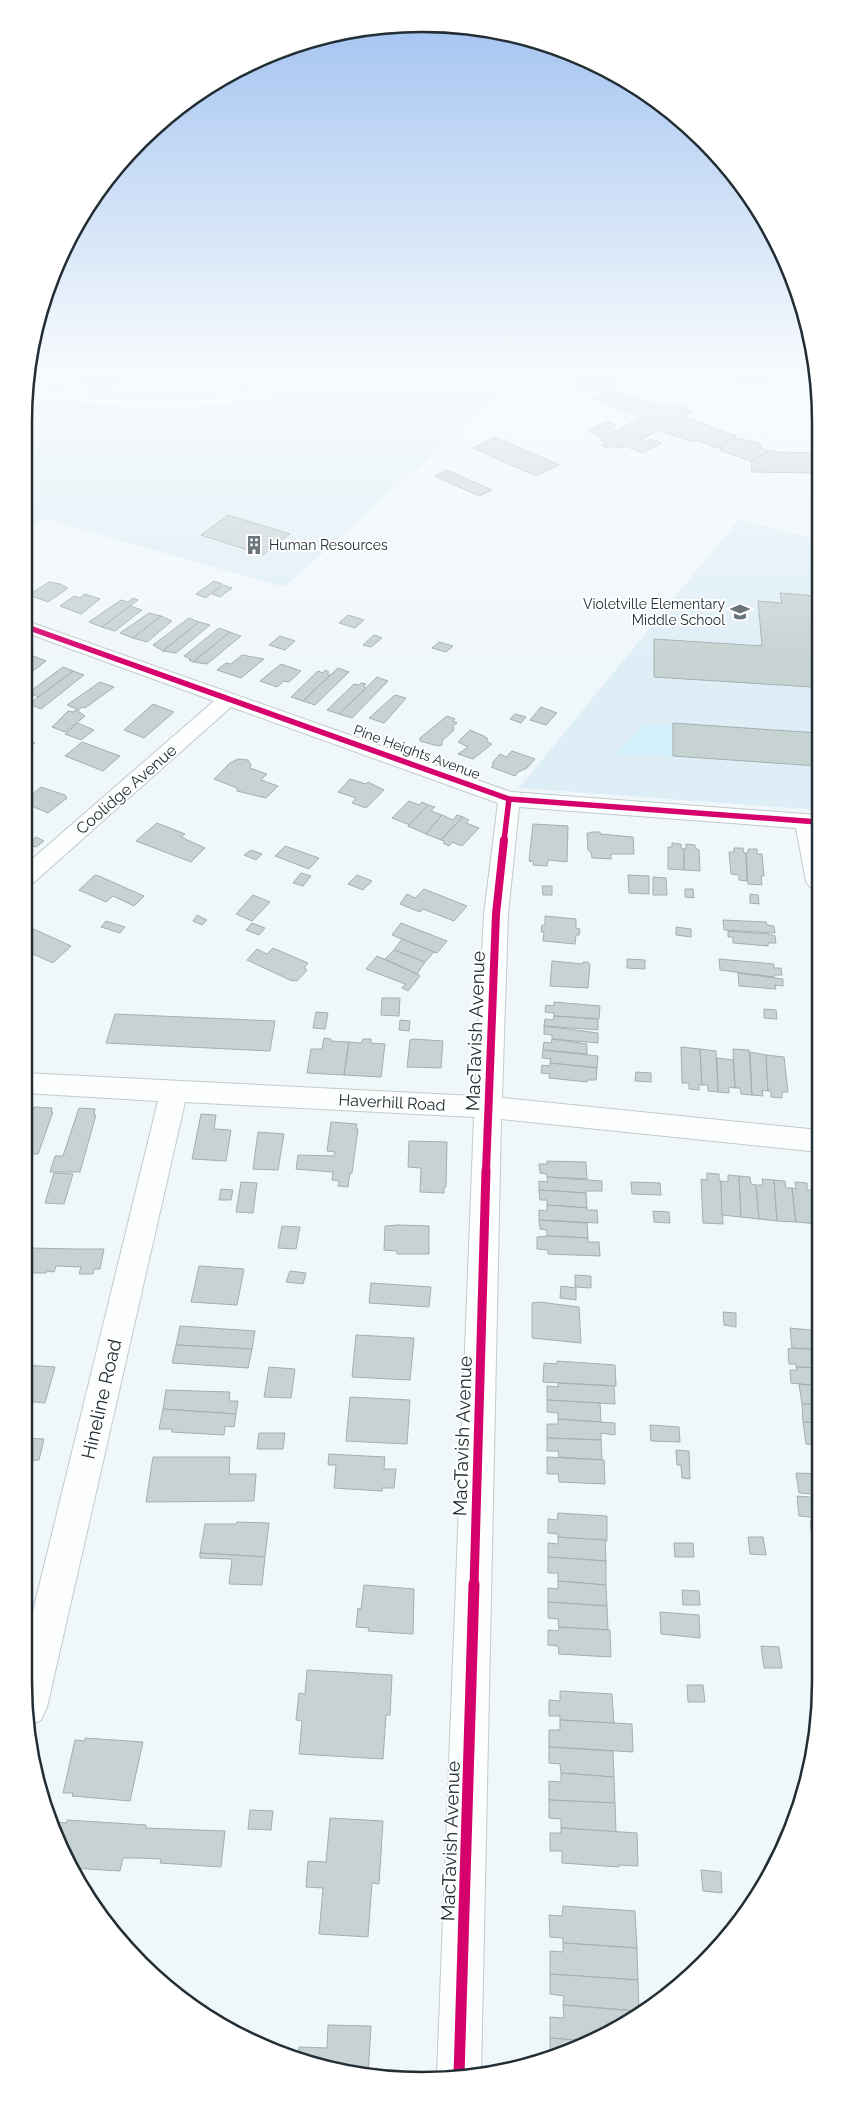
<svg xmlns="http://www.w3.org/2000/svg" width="844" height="2105" viewBox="0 0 844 2105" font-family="Raleway,sans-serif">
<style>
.built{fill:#deeef6}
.green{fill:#d4effc}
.building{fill:#c7d2d3;stroke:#a4aeb0}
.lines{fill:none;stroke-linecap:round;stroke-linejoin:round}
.street-casing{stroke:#c1cace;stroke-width:2}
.street{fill:#fdfefe;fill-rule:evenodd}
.cycleway-far3-casing{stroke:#fff;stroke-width:8}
.cycleway-far2-casing{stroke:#fff;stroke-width:11}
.cycleway-far1-casing{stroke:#fff;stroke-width:12}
.cycleway-casing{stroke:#fff;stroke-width:14}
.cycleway-far3{stroke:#d6006c;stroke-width:5.5}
.cycleway-far2{stroke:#d6006c;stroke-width:8}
.cycleway-far1{stroke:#d6006c;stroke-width:9}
.cycleway{stroke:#d6006c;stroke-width:11}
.labels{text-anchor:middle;stroke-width:4;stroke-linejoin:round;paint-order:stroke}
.far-poi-label{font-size:14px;fill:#222e34;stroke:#fff;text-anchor:start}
.far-street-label{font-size:14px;fill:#222e34;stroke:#fff}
.street-label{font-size:16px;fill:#222e34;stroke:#fff}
.near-street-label{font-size:19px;fill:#222e34;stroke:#fff}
.rim{fill:none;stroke:#222e34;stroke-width:2.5}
</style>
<rect width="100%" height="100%" fill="#f0f7fb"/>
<g class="built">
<polygon points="33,368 524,368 443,446 284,587 45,519 24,533 24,422"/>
<polygon points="739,519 817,540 818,810 519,788"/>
</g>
<polygon class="green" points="644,725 673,725 673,756 615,754"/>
<g class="building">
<polygon points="33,368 71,368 58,376 32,370"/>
<polygon points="92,368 134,368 105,387 74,380"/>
<polygon points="574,368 580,368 582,374 591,374 594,371 604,375 605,378 615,381 616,384 607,386 612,389 601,394 599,389 579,389 577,378 591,377 576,377"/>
<polygon points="587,368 617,368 604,375"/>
<polygon points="722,368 750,368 760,372 755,374 771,379 758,386 743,380 738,383 726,378 730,376 725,374 720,377 712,374"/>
<polygon points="612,389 662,407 671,403 692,411 683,416 736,436 716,448 697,440 693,442 659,430 640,440 644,442 651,439 662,443 643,453 625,446 620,448 613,446 607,448 602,445 607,443 600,440 604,438 588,431 607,421 616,425 609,428 617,431 642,417 593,398"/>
<polygon points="495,437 559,465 536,476 473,448"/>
<polygon points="733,438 758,442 762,446 760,448 769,451 751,461 719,450 722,448 718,447"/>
<polygon points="772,450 777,452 817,453 817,473 752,472 751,461"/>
<polygon points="447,470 492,490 479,496 435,476"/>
<polygon points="228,515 290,534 263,555 201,535"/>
<polygon points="214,581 222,584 206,598 196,594"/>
<polygon points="49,582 60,584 68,588 48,602 29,595"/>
<polygon points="223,585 232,588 220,597 212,594"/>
<polygon points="780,593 817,596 818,728 812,687 654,677 654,639 762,646 758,601 782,603"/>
<polygon points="85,594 100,599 81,614 60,606 74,596 80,598"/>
<polygon points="133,598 138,600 102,627 89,622 121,600 128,602"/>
<polygon points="130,606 142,610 115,631 102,627"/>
<polygon points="149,613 161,616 133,638 120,633"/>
<polygon points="348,615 364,620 355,628 339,623"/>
<polygon points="161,616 172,621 147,642 133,638"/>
<polygon points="189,618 199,622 163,651 153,645"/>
<polygon points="199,622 210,625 176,653 163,651"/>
<polygon points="219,628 230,632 193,662 189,660 191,659 184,656"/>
<polygon points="230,632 241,636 207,664 193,662"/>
<polygon points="374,635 382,638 371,647 363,645"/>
<polygon points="280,636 295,641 285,650 269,645"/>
<polygon points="439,642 453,646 446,652 432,648"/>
<polygon points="26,653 46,661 24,678 24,655"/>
<polygon points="242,655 264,659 241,678 217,670 226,663 231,664"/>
<polygon points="281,664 301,671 289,682 284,681 277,687 260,681"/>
<polygon points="63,667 73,671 39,697 28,693"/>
<polygon points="338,668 349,672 315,705 303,701"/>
<polygon points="325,670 329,672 327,674 330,675 303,701 291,697 318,671 323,673"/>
<polygon points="73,671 84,675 41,709 29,704"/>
<polygon points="377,677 388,681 352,718 339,714"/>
<polygon points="100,682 114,687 85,708 82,707 79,710 67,705"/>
<polygon points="361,683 366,684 363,686 366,688 339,714 327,710 354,684 359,685"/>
<polygon points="395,695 406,698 386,721 384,723 369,718"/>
<polygon points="153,704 174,712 144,738 124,730"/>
<polygon points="541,707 557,713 546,725 530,720"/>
<polygon points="76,710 85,716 65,732 52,727 68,711 73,712"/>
<polygon points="515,714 526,717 521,723 510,719"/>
<polygon points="447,716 455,719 453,721 457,723 452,727 454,728 453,731 442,741 442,745 438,746 420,741 420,738"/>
<polygon points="78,723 94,730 81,740 65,734"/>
<polygon points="673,723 818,733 818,766 673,756"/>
<polygon points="470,730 484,736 488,739 486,741 492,744 473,759 458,754 468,747 458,742"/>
<polygon points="27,740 35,743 28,748 24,747 24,742"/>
<polygon points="82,742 120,756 103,771 65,756"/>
<polygon points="512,751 535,759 527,768 518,772 515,776 491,767 494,764 492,763 500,754 506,757"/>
<polygon points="238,759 248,760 251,765 250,768 267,774 261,780 278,786 266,798 237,791 237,788 214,779 230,763"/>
<polygon points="350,779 366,784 368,782 384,790 366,808 352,803 356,798 338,792"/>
<polygon points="41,787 65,795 67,798 48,813 24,803 24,801"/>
<polygon points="409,801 419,805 422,802 428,805 410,825 392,818"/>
<polygon points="428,805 435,807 431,811 442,815 426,834 408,826"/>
<polygon points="442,815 453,820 457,815 463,817 441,840 426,834"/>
<polygon points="463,817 469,820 466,823 479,828 462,846 452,842 449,846 443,843 445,841 441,840"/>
<polygon points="157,823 185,834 181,837 205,848 191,862 136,841"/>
<polygon points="533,824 568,826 567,862 548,860 547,866 533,865 534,862 529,861"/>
<polygon points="591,832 600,832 600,834 633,837 634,854 611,854 611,859 592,858 591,852 588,850 587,833 591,833"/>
<polygon points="36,837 44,841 36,847 28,844"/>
<polygon points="672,843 681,844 681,848 684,849 684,870 668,869 668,847 672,847"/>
<polygon points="686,844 695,845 695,848 699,850 700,871 684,870 684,849 686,849"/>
<polygon points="285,846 319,858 309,869 275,856"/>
<polygon points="734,848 743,848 744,853 746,853 747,881 739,880 739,875 731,874 729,852 734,852"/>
<polygon points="748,849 757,849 757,854 762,854 764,876 761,876 762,885 748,884 746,853 748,853"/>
<polygon points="251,850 262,854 256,860 244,855"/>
<polygon points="301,873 311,876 303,886 293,883"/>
<polygon points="95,875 99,876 144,896 134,906 113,896 106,902 79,890"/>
<polygon points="357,875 372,881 363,890 348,884"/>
<polygon points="628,875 649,876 649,894 629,893"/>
<polygon points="653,877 666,878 667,895 653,895"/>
<polygon points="542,886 552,886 552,895 543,895"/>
<polygon points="424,889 467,906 454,921 423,909 420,912 400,904 407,894 415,898"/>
<polygon points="685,889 693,889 694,898 685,897"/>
<polygon points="750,894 758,895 759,904 750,903"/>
<polygon points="253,895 270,902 252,921 236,914"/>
<polygon points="197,915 207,920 202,925 193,921"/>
<polygon points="545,916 576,919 576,928 580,929 579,935 576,935 575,944 543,941 544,932 541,932 542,925 545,925"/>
<polygon points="723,920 766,922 767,925 774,926 775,933 724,930"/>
<polygon points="106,921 125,927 120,933 101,927"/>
<polygon points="252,923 265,928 259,935 246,930"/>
<polygon points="401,923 447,941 437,953 434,952 392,935"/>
<polygon points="27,926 71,946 53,963 24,950 24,929"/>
<polygon points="676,927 691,929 691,937 676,935"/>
<polygon points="728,931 768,934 775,936 776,943 768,943 768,946 733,943 733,937 728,937"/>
<polygon points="402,939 434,952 425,962 394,950"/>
<polygon points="273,948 308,963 304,968 307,970 297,981 293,980 292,981 247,960 257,949 267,954"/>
<polygon points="394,950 425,962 417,974 385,959"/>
<polygon points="377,956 419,975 420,976 408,991 402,988 405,984 366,969"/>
<polygon points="627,959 645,960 645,969 627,968"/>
<polygon points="719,959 774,964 774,968 781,968 782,975 774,975 774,977 720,970"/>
<polygon points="552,961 583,964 583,962 588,962 590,965 588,988 550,986"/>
<polygon points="738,973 783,979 783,986 775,985 776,989 739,986"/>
<polygon points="382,998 400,998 399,1016 381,1015"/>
<polygon points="554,1002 600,1006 599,1019 554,1016 554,1013 545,1012 546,1005 554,1006"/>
<polygon points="764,1009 776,1010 777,1019 764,1018"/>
<polygon points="316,1012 328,1013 325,1029 313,1028"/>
<polygon points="115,1014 275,1021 270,1051 106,1043"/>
<polygon points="554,1016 598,1019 598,1030 544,1026 545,1019 553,1020"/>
<polygon points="400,1020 410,1021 409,1031 399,1030"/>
<polygon points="544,1026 598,1033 598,1043 552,1039 552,1035 544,1034"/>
<polygon points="324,1038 331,1039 331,1041 349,1042 344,1075 307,1073 311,1049 322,1049"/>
<polygon points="363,1039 371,1039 371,1043 385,1044 381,1077 344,1075 349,1042 361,1043"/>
<polygon points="413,1039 443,1041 441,1068 407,1067 410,1040"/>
<polygon points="552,1039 587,1044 587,1054 543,1050 544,1042 551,1043"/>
<polygon points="681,1047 700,1049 702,1085 699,1084 699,1090 689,1089 689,1083 682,1083"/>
<polygon points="700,1049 716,1051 718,1092 708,1091 708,1085 702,1085"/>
<polygon points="733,1049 749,1050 752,1095 741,1094 740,1088 735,1088"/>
<polygon points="543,1050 598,1056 597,1068 550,1063 551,1059 542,1058"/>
<polygon points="750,1052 766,1055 768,1091 762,1090 763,1096 752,1095"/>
<polygon points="766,1055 784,1057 788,1092 782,1092 782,1098 771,1097 771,1091 768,1091"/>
<polygon points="717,1058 733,1060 735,1088 729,1087 729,1093 718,1092"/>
<polygon points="550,1063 597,1068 596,1080 587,1080 587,1082 549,1078 550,1074 541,1073 542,1065 550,1066"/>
<polygon points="636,1072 651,1073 651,1082 635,1081"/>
<polygon points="34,1107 52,1108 51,1112 53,1112 38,1154 24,1154 24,1137"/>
<polygon points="79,1108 95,1109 94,1115 96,1115 80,1172 50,1172 55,1156 63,1156"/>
<polygon points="201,1114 216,1115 214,1129 231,1130 226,1161 192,1159"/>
<polygon points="331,1122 357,1124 356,1129 358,1129 352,1173 350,1173 348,1187 338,1186 339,1181 332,1180 333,1172 296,1169 298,1155 334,1156 335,1152 327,1151"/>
<polygon points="258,1132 284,1134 278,1170 253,1169"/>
<polygon points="409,1141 447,1142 446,1187 444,1187 444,1193 420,1192 421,1168 408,1167"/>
<polygon points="547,1161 586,1162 587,1179 547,1177 547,1174 540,1173 539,1164 547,1164"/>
<polygon points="54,1173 73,1174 64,1204 45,1203"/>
<polygon points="707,1173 719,1174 719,1181 721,1181 723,1224 703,1223 701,1179 707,1180"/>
<polygon points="728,1175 739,1176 741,1217 722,1215 721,1181 728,1182"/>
<polygon points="739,1176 750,1177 751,1184 756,1185 759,1219 741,1217"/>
<polygon points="547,1177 602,1181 602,1191 586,1191 586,1193 539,1190 539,1181 548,1182"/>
<polygon points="762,1179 774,1180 777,1221 759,1219 756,1185 763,1185"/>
<polygon points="774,1180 785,1181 786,1188 792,1188 796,1222 777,1221"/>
<polygon points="241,1182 257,1183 253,1213 236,1212"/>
<polygon points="631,1182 660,1183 661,1195 632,1194"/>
<polygon points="795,1182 807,1183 807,1190 813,1190 817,1224 796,1222 792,1188 796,1189"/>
<polygon points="221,1189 233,1190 231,1200 219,1200"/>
<polygon points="539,1190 586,1193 587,1208 547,1205 547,1200 540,1200"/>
<polygon points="547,1205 587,1208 587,1210 597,1210 598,1223 539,1220 539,1210 547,1211"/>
<polygon points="653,1211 669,1212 670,1223 654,1222"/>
<polygon points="539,1220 587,1223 588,1238 547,1236 547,1230 540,1229"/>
<polygon points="398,1225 429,1226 429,1254 397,1254 397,1251 384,1250 385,1226"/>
<polygon points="282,1226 300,1227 296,1249 278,1248"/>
<polygon points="547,1236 588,1238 588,1242 599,1242 600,1256 548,1254 548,1250 537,1249 537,1237"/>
<polygon points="30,1248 76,1249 104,1249 100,1269 94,1269 93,1274 79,1274 81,1267 56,1266 54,1272 47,1271 46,1273 29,1273 31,1265 25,1264"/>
<polygon points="199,1266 244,1269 237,1305 191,1302"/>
<polygon points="290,1271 306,1273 303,1284 286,1282"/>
<polygon points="575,1275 591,1276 591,1288 575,1287"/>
<polygon points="371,1283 431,1287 429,1307 369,1303"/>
<polygon points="561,1286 576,1288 576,1300 560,1298"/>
<polygon points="539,1302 579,1307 581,1343 532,1338 532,1303"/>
<polygon points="723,1312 736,1313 736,1327 724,1325"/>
<polygon points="180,1326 255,1331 252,1349 176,1345"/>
<polygon points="790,1328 819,1331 819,1350 792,1348"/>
<polygon points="356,1335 414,1338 410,1380 352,1377"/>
<polygon points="176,1345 252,1349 248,1368 172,1363"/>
<polygon points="792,1348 819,1350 819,1368 796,1367 796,1364 789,1364 788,1349"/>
<polygon points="557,1361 615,1365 616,1386 543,1382 544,1363 557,1364"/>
<polygon points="24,1365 55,1367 45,1403 24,1401"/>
<polygon points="269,1367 295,1369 291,1398 264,1397"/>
<polygon points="796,1367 819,1368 819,1386 791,1383 790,1370 797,1370"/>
<polygon points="558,1383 614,1386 615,1404 547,1400 547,1386 558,1387"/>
<polygon points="799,1384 819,1386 820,1405 802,1404"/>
<polygon points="166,1390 230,1392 229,1401 238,1401 236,1414 163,1409"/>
<polygon points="350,1397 410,1400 407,1444 346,1441"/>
<polygon points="547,1400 600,1403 601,1422 558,1419 558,1413 547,1412"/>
<polygon points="802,1404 820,1405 820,1423 803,1422"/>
<polygon points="163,1409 236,1414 234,1427 225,1426 224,1435 172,1432 172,1429 159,1429"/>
<polygon points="558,1419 615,1423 615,1435 601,1433 601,1440 547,1438 547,1424 558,1424"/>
<polygon points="803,1422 820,1423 820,1445 806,1444"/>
<polygon points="650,1425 679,1427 680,1442 651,1441"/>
<polygon points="259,1433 285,1433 283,1449 257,1449"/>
<polygon points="24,1438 44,1439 39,1460 24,1461"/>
<polygon points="547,1438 601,1440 602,1460 559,1457 558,1451 547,1451"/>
<polygon points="676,1450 689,1451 690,1479 682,1478 681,1465 677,1465"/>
<polygon points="329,1454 385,1457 384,1469 396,1469 394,1488 382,1488 382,1491 334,1488 336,1465 328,1465"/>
<polygon points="153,1457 230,1457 229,1474 256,1474 254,1501 146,1502"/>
<polygon points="547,1457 604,1460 605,1484 559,1482 558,1474 547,1474"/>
<polygon points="796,1473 820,1474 820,1498 815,1497 814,1494 799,1493"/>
<polygon points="797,1496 820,1498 820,1518 799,1516"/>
<polygon points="558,1513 607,1516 607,1541 558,1537 558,1534 548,1533 548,1519 557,1520"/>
<polygon points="818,1518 820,1518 820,1537 812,1536 810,1521 818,1521"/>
<polygon points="237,1522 269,1523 265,1557 200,1553 205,1524 236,1524"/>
<polygon points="558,1537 605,1540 606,1561 548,1557 548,1543 558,1544"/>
<polygon points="748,1537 763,1537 766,1555 750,1554"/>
<polygon points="674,1543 693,1543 694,1557 675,1557"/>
<polygon points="200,1553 265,1557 262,1585 229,1584 232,1559 200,1558"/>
<polygon points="548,1557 606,1561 606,1585 558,1581 558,1573 548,1573"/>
<polygon points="558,1581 606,1585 607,1606 548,1602 548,1588 558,1589"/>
<polygon points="813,1584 820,1584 820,1605 816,1605"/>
<polygon points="364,1585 414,1589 413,1634 368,1631 369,1628 356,1627 358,1608 361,1609"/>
<polygon points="682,1590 699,1591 700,1605 683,1605"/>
<polygon points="548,1602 607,1606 608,1630 559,1627 558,1619 548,1618"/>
<polygon points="660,1612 699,1615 700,1638 661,1634"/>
<polygon points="559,1627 610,1630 611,1657 559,1654 558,1646 548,1645 548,1630 558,1631"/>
<polygon points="761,1646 779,1647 782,1668 764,1668"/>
<polygon points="307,1670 392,1675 390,1715 386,1715 383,1759 299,1754 302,1721 296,1720 299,1693 305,1694"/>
<polygon points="687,1685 703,1685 705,1702 688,1702"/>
<polygon points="560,1691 612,1694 614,1723 560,1720 560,1716 549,1716 549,1700 560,1701"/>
<polygon points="560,1720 632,1724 633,1752 549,1747 549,1730 560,1730"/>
<polygon points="85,1738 143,1742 130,1801 72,1796 73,1793 63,1793 75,1740 85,1741"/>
<polygon points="549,1747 613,1751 614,1777 561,1773 560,1764 549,1763"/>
<polygon points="561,1773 614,1777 615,1803 549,1800 549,1781 561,1782"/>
<polygon points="549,1800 615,1803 616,1832 561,1828 561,1819 549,1818"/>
<polygon points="250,1810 273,1811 271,1830 248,1829"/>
<polygon points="330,1818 383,1821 379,1884 372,1883 368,1937 319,1934 323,1888 306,1887 308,1861 326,1862"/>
<polygon points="67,1820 146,1825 146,1828 225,1831 221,1867 160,1863 161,1859 140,1858 123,1858 120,1871 71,1868 54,1831 56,1822 67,1823"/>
<polygon points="561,1828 637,1833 638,1866 619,1865 619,1867 562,1863 562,1851 550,1851 550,1833 561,1833"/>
<polygon points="701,1870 721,1872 722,1893 703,1891"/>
<polygon points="563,1906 635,1911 637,1948 563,1943 563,1938 550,1937 549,1915 562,1916"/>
<polygon points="563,1943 637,1948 638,1980 550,1974 550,1951 563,1952"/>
<polygon points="550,1974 638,1980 639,2011 563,2005 564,1996 550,1994"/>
<polygon points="563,2005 635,2011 635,2018 621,2028 587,2041 550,2038 550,2017 564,2018"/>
<polygon points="328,2025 371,2026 368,2077 298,2061 299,2047 327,2048"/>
<polygon points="550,2038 587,2041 550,2054"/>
</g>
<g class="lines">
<g class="street-casing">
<g id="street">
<path d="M 307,368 L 325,368 C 320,374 312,377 306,381 C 238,420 104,410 28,396 L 29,388 C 117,402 227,414 307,368 Z"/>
<polygon points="24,620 511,792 818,815 818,889 810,887 806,881 796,828 519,807 508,914 502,1098 819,1130 819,1152 501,1119 481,2074 437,2075 474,1117 185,1102 47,1707 41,1720 31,1725 24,1683 24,1648 158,1101 24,1093 24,1073 475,1096 484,914 498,803 231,707 32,884 24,886 24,866 214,701 24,632"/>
</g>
</g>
<use href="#street" class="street"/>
<g class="cycleway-far3-casing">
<g id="cycleway-far3">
<polyline points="24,626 509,799 818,822"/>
<polyline points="504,841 509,799"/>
</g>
</g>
<g class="cycleway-far2-casing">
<polyline id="cycleway-far2" points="486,1171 496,914 504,840"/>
</g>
<g class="cycleway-far1-casing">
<polyline id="cycleway-far1" points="474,1586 486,1170"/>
</g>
<g class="cycleway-casing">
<polyline id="cycleway" points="459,2075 474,1584"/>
</g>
<use href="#cycleway-far3" class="cycleway-far3"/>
<use href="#cycleway-far2" class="cycleway-far2"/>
<use href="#cycleway-far1" class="cycleway-far1"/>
<use href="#cycleway" class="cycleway"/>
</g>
<linearGradient id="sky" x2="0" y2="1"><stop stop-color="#a0c1f0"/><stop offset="0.56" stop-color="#f8fbfd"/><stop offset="1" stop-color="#f8fbfd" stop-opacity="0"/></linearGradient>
<rect width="844" height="663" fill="url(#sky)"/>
<defs>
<g id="building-bare" transform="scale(1.5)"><path d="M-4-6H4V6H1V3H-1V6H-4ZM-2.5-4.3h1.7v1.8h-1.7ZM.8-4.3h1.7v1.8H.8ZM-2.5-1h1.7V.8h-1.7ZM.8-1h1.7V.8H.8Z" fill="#6a747a" stroke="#fff" stroke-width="2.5" paint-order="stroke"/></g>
<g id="school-bare" transform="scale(1.5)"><path d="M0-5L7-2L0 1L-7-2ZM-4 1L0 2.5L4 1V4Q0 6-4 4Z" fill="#6a747a" stroke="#fff" stroke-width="2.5" paint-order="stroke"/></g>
</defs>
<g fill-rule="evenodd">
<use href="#building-bare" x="254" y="545"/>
<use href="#school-bare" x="740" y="612"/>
</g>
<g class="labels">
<g class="far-poi-label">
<text x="269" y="550">Human Resources</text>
<text x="725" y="609" text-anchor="end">Violetville Elementary<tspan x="725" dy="16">Middle School</tspan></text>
</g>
<g class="far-street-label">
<text transform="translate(417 752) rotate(20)" y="5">Pine Heights Avenue</text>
</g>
<g class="street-label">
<text transform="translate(126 789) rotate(-41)" y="6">Coolidge Avenue</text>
<text transform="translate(392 1102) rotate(3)" y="6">Haverhill Road</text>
</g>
<g class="near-street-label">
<text transform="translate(475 1031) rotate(-88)" y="7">MacTavish Avenue</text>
<text transform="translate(101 1399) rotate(-77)" y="7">Hineline Road</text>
<text transform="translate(462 1436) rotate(-88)" y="7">MacTavish Avenue</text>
<text transform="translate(450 1841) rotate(-88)" y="7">MacTavish Avenue</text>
</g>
</g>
<path d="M0 0H844V2105H0ZM422 32H422A390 390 0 0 1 812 422V1682A390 390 0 0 1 422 2072H422A390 390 0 0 1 32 1682V422A390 390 0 0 1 422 32Z" fill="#fff" fill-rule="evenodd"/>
<path class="rim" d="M422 32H422A390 390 0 0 1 812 422V1682A390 390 0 0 1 422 2072H422A390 390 0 0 1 32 1682V422A390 390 0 0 1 422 32Z"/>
</svg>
